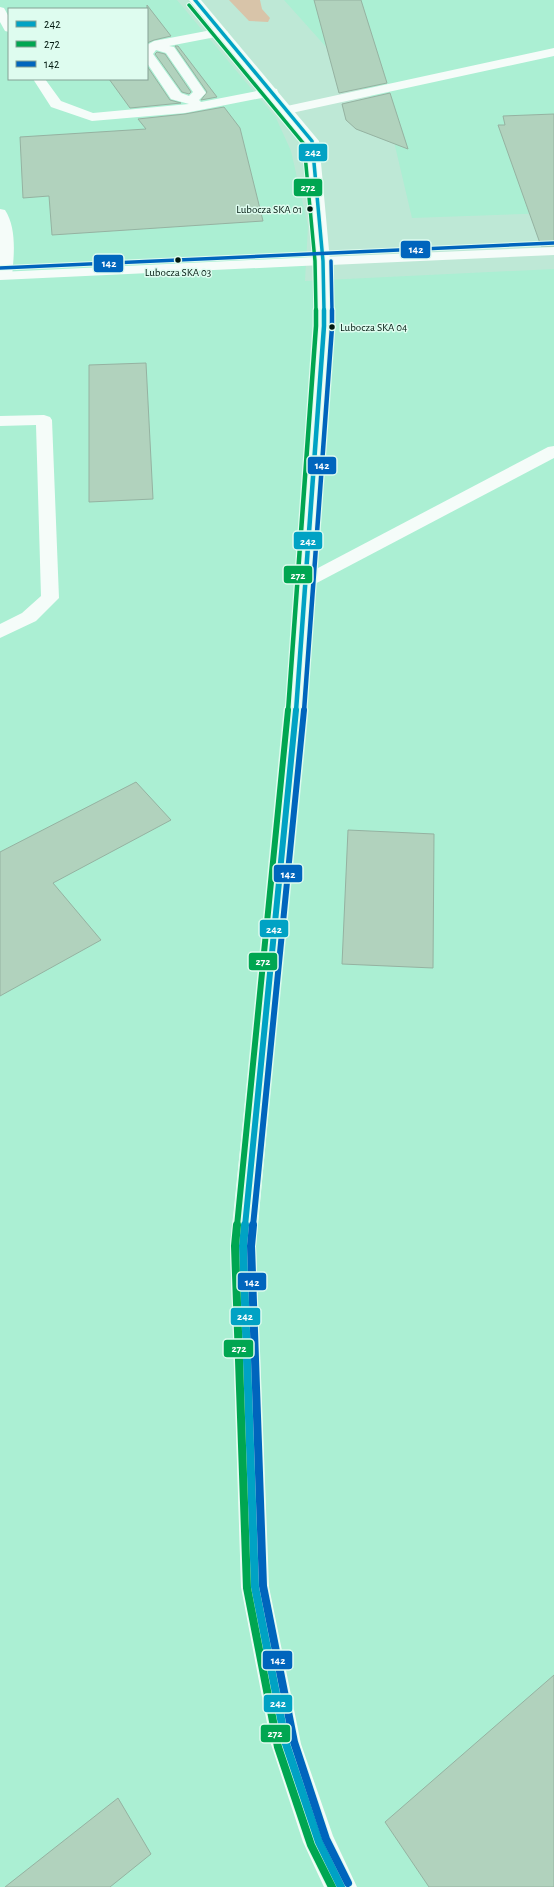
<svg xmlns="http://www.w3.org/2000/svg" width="554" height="1887" viewBox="0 0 554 1887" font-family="'Alegreya Sans',sans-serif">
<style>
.built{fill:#abefd3;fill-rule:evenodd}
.green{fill:#d8c4a9}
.building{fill:#b1d2bd;stroke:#95b2a1}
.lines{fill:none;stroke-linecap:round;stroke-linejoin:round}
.service{fill:#f5fcf9;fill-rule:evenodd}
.minor{fill:#f5fcf9;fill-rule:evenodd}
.tertiary{fill:#f5fcf9;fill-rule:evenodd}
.bus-1-far3-casing{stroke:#defcef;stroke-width:5.5}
.bus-1-far2-casing{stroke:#defcef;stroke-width:7}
.bus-1-far1-casing{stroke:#defcef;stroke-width:9}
.bus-1-casing{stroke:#defcef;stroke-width:10}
.bus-2-far3-casing{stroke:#defcef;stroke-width:5.5}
.bus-2-far2-casing{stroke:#defcef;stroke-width:7}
.bus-2-far1-casing{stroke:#defcef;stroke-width:9}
.bus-2-casing{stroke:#defcef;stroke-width:10}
.bus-3-far3-casing{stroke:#defcef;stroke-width:5.5}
.bus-3-far2-casing{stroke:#defcef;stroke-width:7}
.bus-3-far1-casing{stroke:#defcef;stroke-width:9}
.bus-3-casing{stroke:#defcef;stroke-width:10}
.bus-1-far3{stroke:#00a2c4;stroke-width:3.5}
.bus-1-far2{stroke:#00a2c4;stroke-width:4.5}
.bus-1-far1{stroke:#00a2c4;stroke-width:6}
.bus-1{stroke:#00a2c4;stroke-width:8}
.bus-2-far3{stroke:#00a651;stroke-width:3.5}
.bus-2-far2{stroke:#00a651;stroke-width:4.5}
.bus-2-far1{stroke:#00a651;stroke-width:6}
.bus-2{stroke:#00a651;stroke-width:8}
.bus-3-far3{stroke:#0065bd;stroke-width:3.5}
.bus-3-far2{stroke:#0065bd;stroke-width:4.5}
.bus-3-far1{stroke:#0065bd;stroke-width:6}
.bus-3{stroke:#0065bd;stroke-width:8}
.bus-dot{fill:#00190f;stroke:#defcef;stroke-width:1.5}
.labels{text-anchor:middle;stroke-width:3;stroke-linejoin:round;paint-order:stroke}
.far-bus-label{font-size:11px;fill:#00190f;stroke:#defcef;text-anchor:end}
.line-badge{stroke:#defcef;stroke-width:1.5}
.badge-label{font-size:11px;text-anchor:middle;font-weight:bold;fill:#fff}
</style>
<rect width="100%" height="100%" fill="#bee8d6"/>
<g class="built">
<path d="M 0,0 L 177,0 L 276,118 L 291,151 L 308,226 L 305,281 L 554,269 L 554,1887 L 0,1887 ZM 9,9 L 147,9 L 147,79 L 9,79 Z"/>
<polygon points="284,0 554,0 554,213 412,218 388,116"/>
</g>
<polygon class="green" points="229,0 260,0 262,9 270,18 268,22 249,21"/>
<g class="building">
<polygon points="314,0 361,0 387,83 339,93"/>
<polygon points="147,5 171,36 154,40 147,43"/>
<polygon points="175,46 178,46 217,97 201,100 207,92"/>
<polygon points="157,52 165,54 191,92 189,94 182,92 155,54"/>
<polygon points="147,66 170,100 181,103 130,108 109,79 147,79"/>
<polygon points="390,93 408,149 356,129 346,120 342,104"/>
<polygon points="224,107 240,128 263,221 52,235 49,196 23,198 20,137 146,129 138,119 185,114"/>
<polygon points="554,114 554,246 541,246 498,125 505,125 503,116"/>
<polygon points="146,363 153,499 89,502 89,365"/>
<polygon points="136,782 171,820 53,883 101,940 0,996 0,852"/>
<polygon points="348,830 434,834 433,968 342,964"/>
<polygon points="554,1675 554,1887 429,1887 385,1822"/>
<polygon points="118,1798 151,1854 110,1887 5,1887"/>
</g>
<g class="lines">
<g class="service">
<polygon points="0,7 4,8 9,17 9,32 5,31 0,22"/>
<path d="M 222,28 L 228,32 L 226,35 L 169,46 L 174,47 L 206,93 L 199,100 L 201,102 L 272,88 L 277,89 L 278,92 L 277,95 L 185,113 L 92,121 L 51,107 L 33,79 L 45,79 L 61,101 L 93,113 L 189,104 L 171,99 L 147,63 L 147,45 L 154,41 ZM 156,50 L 166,53 L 193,92 L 189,96 L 181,93 L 153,54 Z"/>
<polygon points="554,48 554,56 287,114 282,113 281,110 282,107 287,106"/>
<path d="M 0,209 L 5,210 C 17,228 14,256 12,276 L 10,279 L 0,279 Z"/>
<polygon points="44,415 50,417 52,420 59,598 36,621 0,638 0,624 22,613 41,596 36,425 0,426 0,416"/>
<polygon points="554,446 554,458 311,586 305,588 299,586 296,582 299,578 548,447"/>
</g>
<polygon class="minor" points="554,247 554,255 330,265 332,326 306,708 256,1246 269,1587 301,1744 333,1836 357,1887 324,1887 303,1842 271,1744 241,1587 230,1246 286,708 316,326 316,261 318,258 323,257"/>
<polygon class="tertiary" points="189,0 201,0 319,141 330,261 328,264 323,265 0,280 0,272 315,257 305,142"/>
<g class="bus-1-far3-casing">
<polyline id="bus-1-far3" points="195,0 312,141 323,261 324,311"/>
</g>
<g class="bus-1-far2-casing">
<polyline id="bus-1-far2" points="296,711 324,326 324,310"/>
</g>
<g class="bus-1-far1-casing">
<polyline id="bus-1-far1" points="245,1226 296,710"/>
</g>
<g class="bus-1-casing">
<polyline id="bus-1" points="245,1225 243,1246 255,1587 286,1744 319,1842 341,1887"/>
</g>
<g class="bus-2-far3-casing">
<polyline id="bus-2-far3" points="189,5 304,144 315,261 316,311"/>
</g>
<g class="bus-2-far2-casing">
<polyline id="bus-2-far2" points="288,711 316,326 316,310"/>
</g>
<g class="bus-2-far1-casing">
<polyline id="bus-2-far1" points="237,1226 288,710"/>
</g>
<g class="bus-2-casing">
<polyline id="bus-2" points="237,1225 235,1246 247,1588 278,1747 311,1845 332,1887"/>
</g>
<g class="bus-3-far3-casing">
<g id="bus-3-far3">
<polyline points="331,261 332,311"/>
<polyline points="0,268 554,243"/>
</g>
</g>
<g class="bus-3-far2-casing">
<polyline id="bus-3-far2" points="304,711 332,327 332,310"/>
</g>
<g class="bus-3-far1-casing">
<polyline id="bus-3-far1" points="253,1226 304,710"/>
</g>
<g class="bus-3-casing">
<polyline id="bus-3" points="253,1225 251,1246 263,1586 294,1742 326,1839 348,1883"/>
</g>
<use href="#bus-1-far3" class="bus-1-far3"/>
<use href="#bus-1-far2" class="bus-1-far2"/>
<use href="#bus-1-far1" class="bus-1-far1"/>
<use href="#bus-1" class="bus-1"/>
<use href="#bus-2-far3" class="bus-2-far3"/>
<use href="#bus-2-far2" class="bus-2-far2"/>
<use href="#bus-2-far1" class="bus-2-far1"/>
<use href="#bus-2" class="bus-2"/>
<use href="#bus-3-far3" class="bus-3-far3"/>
<use href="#bus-3-far2" class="bus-3-far2"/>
<use href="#bus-3-far1" class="bus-3-far1"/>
<use href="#bus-3" class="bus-3"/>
</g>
<g class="bus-dot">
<circle cx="310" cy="209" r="3.5"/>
<circle cx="178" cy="260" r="3.5"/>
<circle cx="332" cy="327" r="3.5"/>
</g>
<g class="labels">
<g class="far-bus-label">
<text x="302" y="213">Lubocza SKA 01</text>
<text x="178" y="276" text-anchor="middle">Lubocza SKA 03</text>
<text x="340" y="331" text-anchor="start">Lubocza SKA 04</text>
</g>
</g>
<g class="line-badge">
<rect x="298" y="143" width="30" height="19" rx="4" fill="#00a2c4"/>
<rect x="293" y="178" width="30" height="19" rx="4" fill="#00a651"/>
<rect x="400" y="240" width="31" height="19" rx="4" fill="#0065bd"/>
<rect x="93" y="254" width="31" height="19" rx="4" fill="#0065bd"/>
<rect x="307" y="456" width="30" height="19" rx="4" fill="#0065bd"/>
<rect x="293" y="531" width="30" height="19" rx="4" fill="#00a2c4"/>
<rect x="283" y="565" width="30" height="19" rx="4" fill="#00a651"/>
<rect x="273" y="864" width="30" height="19" rx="4" fill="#0065bd"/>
<rect x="259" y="919" width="30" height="19" rx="4" fill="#00a2c4"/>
<rect x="248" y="952" width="30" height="19" rx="4" fill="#00a651"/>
<rect x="237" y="1272" width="30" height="19" rx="4" fill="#0065bd"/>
<rect x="230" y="1307" width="31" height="19" rx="4" fill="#00a2c4"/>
<rect x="223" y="1339" width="31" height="19" rx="4" fill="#00a651"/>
<rect x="262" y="1650" width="31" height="20" rx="4" fill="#0065bd"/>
<rect x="263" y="1694" width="30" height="19" rx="4" fill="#00a2c4"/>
<rect x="260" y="1724" width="31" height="19" rx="4" fill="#00a651"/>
</g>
<g class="badge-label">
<text x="313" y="156">242</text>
<text x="308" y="191">272</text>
<text x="416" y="253">142</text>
<text x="109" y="267">142</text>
<text x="322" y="469">142</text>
<text x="308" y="545">242</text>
<text x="298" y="579">272</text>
<text x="288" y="878">142</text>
<text x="274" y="933">242</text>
<text x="263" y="965">272</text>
<text x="252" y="1286">142</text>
<text x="245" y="1320">242</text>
<text x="239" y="1352">272</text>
<text x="278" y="1664">142</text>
<text x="278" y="1707">242</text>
<text x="275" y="1737">272</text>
</g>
<rect x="8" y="8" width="140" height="72" fill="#defcef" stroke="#85a195"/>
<rect x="16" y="21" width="20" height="6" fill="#00a2c4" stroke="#85a195"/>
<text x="44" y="28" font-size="12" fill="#00190f">242</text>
<rect x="16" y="41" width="20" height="6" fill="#00a651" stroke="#85a195"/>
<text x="44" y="48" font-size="12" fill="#00190f">272</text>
<rect x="16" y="61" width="20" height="6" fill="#0065bd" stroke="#85a195"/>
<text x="44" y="68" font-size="12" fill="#00190f">142</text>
</svg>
